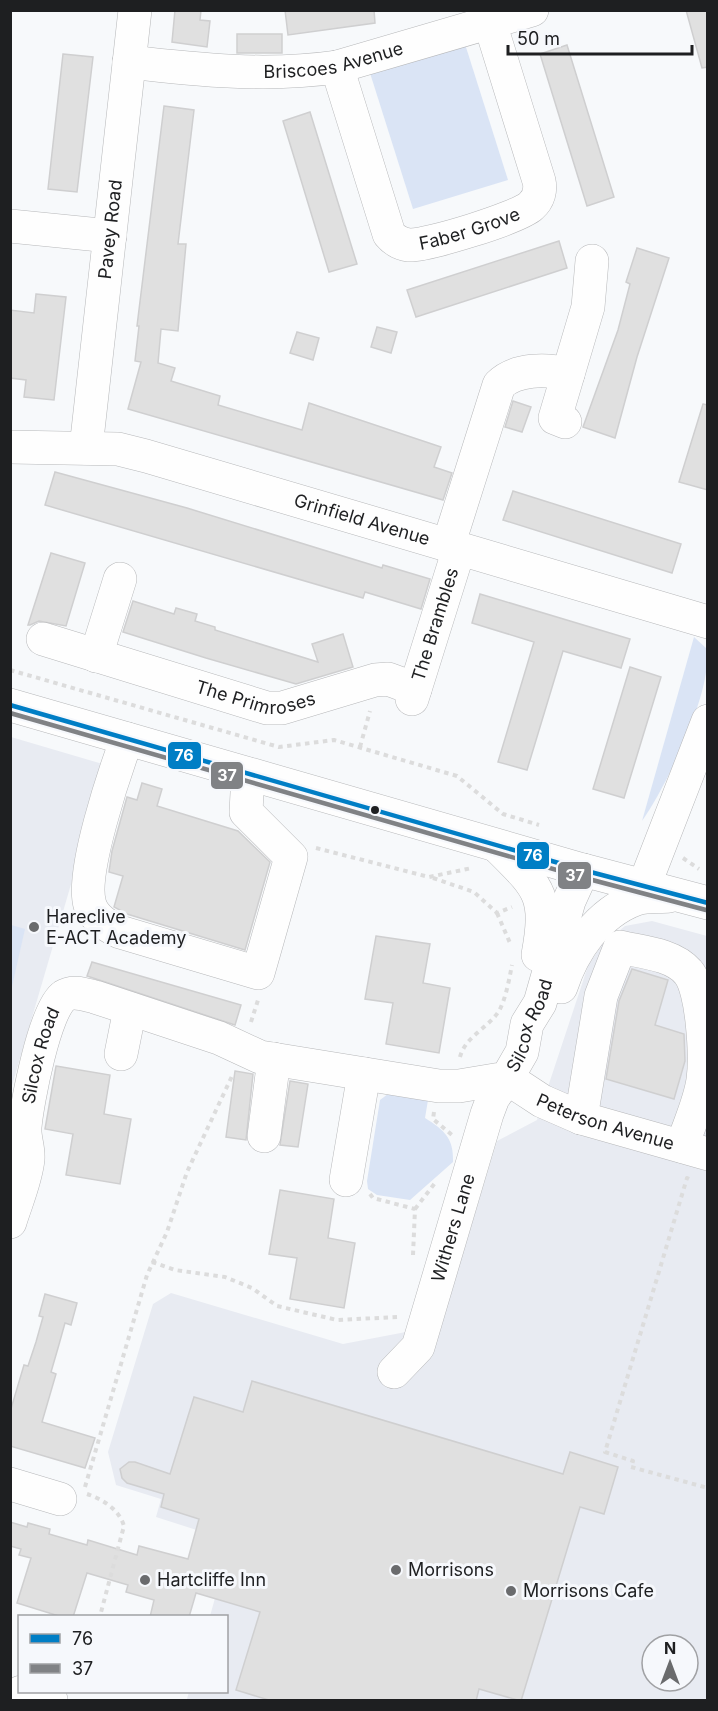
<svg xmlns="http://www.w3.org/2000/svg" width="718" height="1711" viewBox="0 0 718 1711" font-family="Inter,sans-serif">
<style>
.built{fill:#e8ebf2;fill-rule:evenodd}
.green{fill:#dae4f5}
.building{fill:#e0e0e0;stroke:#cfcfd0;stroke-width:1.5}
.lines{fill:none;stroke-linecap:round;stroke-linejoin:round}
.minor-casing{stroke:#b7b8ba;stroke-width:34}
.path{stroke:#dcdcdc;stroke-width:4;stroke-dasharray:4.5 4.5;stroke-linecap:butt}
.minor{stroke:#fefefe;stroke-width:33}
.bus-1-casing{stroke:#f6f8fc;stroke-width:9}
.bus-2-casing{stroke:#f6f8fc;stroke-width:9}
.bus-1{stroke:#007ec5;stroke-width:4.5}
.bus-2{stroke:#808285;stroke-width:4.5}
.bus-dot{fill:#1e1f21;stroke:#f6f8fc;stroke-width:2}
.poi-dot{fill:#6a6b6d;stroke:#f6f8fc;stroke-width:2}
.labels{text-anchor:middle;stroke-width:6;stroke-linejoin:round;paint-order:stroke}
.street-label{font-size:18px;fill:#1e1f21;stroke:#f6f8fc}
.poi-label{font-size:18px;fill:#1e1f21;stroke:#f6f8fc;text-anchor:start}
.line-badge{stroke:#f6f8fc;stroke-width:2}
.badge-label{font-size:16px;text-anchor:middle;font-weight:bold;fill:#fff}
</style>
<rect width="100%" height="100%" fill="#f7f9fb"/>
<g class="built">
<polygon points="11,737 106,765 11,1089"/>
<path d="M 652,921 L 707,936 L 707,1700 L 187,1699 L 189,1692 L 226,1692 L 226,1616 L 210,1616 L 231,1541 L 156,1517 L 161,1499 L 116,1485 L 108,1452 L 153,1304 L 171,1293 L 343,1344 L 406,1332 L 437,1338 L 497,1141 L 537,1120 L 588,966 L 601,946 L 625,926 ZM 652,1645 L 688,1645 L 688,1681 L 652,1681 Z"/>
</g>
<g class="green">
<polygon points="465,44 508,180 413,209 370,73"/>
<path d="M 694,637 L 707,649 C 712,693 667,785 642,821 Z"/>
<polygon points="11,925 25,929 11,991 10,925"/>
<path d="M 388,1094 L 428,1100 L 425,1118 C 444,1130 454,1138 453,1162 L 410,1200 L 377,1195 L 368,1189 L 367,1181 L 380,1100 Z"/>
</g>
<g class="building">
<polygon points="175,10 201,10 200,20 210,21 207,47 172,42"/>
<polygon points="285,10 374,10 375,23 288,35"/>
<polygon points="686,10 708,10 708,67 702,68"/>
<rect x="237" y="34" width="45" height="19"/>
<polygon points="567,45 614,197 587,206 540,54"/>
<polygon points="63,54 93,57 77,192 48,189"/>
<polygon points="164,106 194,110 178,244 186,244 178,331 161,329 158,363 175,368 171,381 220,396 218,405 302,430 309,403 441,447 434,467 452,473 443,500 128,409 141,362 135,361 139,326 137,326"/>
<polygon points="310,112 357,264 329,272 283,121"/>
<polygon points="559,241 567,268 416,317 407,290"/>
<polygon points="637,248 669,258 637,357 615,438 583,427 618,330 630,284 626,282"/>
<polygon points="36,294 66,297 54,400 24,397 26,380 10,378 10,310 34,313"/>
<polygon points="377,327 397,332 391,353 371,347"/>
<polygon points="297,332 319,338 313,360 290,353"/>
<polygon points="513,401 531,407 522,432 505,427"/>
<polygon points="703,404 708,405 708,490 679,482"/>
<polygon points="55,472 187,508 382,568 383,565 430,579 421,609 365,592 363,598 45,505"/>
<polygon points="513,491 681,544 672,573 503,520"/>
<polygon points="51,553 85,563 66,626 39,621 30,625 28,625"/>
<polygon points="480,594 630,639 621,668 563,651 527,770 498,762 534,642 472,623"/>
<polygon points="133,601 174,614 176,608 197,614 195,621 215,627 215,630 318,662 312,644 343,634 353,667 296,684 206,658 123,632"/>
<polygon points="630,667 661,677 624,798 593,789"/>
<polygon points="142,783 162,789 157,806 238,831 270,862 245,950 127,914 114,907 123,876 109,872 112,851 127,797 137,800"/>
<polygon points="376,936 430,944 423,983 450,988 439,1053 386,1044 393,1003 365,999"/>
<polygon points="92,962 241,1005 235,1025 87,976"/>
<polygon points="632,969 668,980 655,1025 684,1034 685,1061 674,1099 606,1079 619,1001"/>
<polygon points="56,1066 110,1075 104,1114 131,1119 120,1184 66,1175 73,1134 45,1129"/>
<polygon points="235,1071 253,1074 246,1140 226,1137"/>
<polygon points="290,1081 308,1084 298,1147 280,1145"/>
<polygon points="280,1190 334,1199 328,1238 355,1243 344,1308 290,1299 297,1258 269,1254"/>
<polygon points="45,1294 77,1303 71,1325 65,1323 58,1348 51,1372 56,1374 42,1422 95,1438 85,1468 10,1446 10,1412 24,1365 28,1366 36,1342 43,1317 39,1316"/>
<polygon points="252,1381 563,1474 570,1452 618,1467 604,1514 580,1507 521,1701 479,1689 476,1701 272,1701 236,1690 260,1612 196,1593 189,1617 150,1617 154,1600 126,1592 128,1585 87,1573 73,1617 62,1617 17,1603 31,1558 19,1555 21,1549 10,1546 10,1522 27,1527 28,1523 50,1529 49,1534 87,1545 88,1540 137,1555 139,1546 188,1559 199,1519 161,1507 164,1494 127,1483 122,1478 120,1469 129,1462 135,1462 170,1474 194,1397 243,1412"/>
</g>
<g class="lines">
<g class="minor-casing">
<g id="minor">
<path id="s1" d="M 129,62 C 199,70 267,77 337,67 L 532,10"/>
<path id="s2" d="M 337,67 L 389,234 C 394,240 400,244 409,245 C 426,246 518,218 531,206 C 539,199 541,190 539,181 L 490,23"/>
<polyline points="10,226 110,236"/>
<polyline points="565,422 555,418 588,307 592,261"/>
<path id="s3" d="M 10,447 L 118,449 L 146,456 L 708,622"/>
<path id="s4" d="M 86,448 L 135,10"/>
<path d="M 448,546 L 499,385 C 516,368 547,369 568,374"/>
<path id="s5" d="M 43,639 L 267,708 L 282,708 L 375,680 L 388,679 L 415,689"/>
<polyline points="96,656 120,579"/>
<path id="s6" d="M 412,699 L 459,549"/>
<polyline points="10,705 583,870 708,903"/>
<path d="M 127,739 C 115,771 80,874 90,905 C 94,918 107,926 120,932 L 258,973 L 291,857 L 246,812 L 248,774"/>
<path d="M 497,846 C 539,888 549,894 538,955"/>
<polyline points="644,886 708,721"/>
<path d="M 561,987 C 573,950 598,913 636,899 C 645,896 659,897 669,896"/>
<polyline points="121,1054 130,1009"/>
<path d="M 581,1118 L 601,996 L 620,947 C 641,952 673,954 688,972 C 703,989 706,1057 703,1080 C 700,1102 689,1125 682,1146"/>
<polyline points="264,1136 274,1059"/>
<polyline points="346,1180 364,1074"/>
<path id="s7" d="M 10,1222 C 16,1202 26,1180 28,1159 C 29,1148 24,1138 25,1127 C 27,1103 45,1008 64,996 C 73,990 86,995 95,997 L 219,1038 L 260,1057 L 439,1086 L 459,1086 L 507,1078 L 522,1052 L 527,1024 L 540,1003 L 569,901 L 583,870"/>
<path id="s8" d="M 394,1372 L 418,1347 L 487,1114 L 493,1098 L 507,1078 L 542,1101 L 581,1118 L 708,1154"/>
<polyline points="10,1484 60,1499"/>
<polyline points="21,1692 51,1700"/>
</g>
</g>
<g class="path">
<polyline points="10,670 279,747 334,740 457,776 503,814 539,825"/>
<polyline points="360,747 370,711"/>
<polyline points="316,848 429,877 472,868"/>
<polyline points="683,858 699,869"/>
<polyline points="433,878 474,892 497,913 512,907"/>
<polyline points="497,913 510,943"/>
<polyline points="251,1022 258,1000"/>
<path d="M 460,1057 C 465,1037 487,1029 499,1011 C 506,998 509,980 512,965"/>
<polyline points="434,1112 433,1119 452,1135"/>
<polyline points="689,1179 687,1178 681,1198 605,1452 633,1461 631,1467 708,1488"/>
<polyline points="370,1194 373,1198 415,1209 413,1255"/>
<polyline points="415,1209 435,1183"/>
<polyline points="152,1262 175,1270 225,1277 252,1288 277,1306 337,1320 398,1317"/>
<polyline points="85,1487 147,1275 167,1232 187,1172 233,1074"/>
<path d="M 87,1494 C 102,1499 119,1509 124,1526 L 100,1616"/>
</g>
<use href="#minor" class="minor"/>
<g class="bus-1-casing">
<polyline id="bus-1" points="10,705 583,870 708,903"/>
</g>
<g class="bus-2-casing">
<polyline id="bus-2" points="10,713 581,877 706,910"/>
</g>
<use href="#bus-1" class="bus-1"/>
<use href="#bus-2" class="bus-2"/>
</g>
<circle class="bus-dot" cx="375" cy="810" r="5"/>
<g class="poi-dot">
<circle cx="34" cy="927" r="6"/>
<circle cx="396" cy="1570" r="6"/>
<circle cx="145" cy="1580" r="6"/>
<circle cx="511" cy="1591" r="6"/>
</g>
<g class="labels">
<g class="street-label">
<text dy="6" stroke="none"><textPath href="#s1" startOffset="206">Briscoes Avenue</textPath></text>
<text dy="6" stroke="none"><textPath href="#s2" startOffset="261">Faber Grove</textPath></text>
<text dy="6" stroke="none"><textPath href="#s4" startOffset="220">Pavey Road</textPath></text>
<text dy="6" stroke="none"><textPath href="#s3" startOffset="362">Grinfield Avenue</textPath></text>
<text dy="6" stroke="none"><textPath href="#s6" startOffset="78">The Brambles</textPath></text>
<text dy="6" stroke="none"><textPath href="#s5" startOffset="222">The Primroses</textPath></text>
<text dy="6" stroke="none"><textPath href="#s7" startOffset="752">Silcox Road</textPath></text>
<text dy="6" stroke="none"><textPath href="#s7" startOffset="171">Silcox Road</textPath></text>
<text dy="6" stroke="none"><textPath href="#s8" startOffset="428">Peterson Avenue</textPath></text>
<text dy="6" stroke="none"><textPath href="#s8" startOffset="159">Withers Lane</textPath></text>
</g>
<g class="poi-label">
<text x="46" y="923">Hareclive<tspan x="46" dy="21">E-ACT Academy</tspan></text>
<text x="408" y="1576">Morrisons</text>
<text x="157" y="1586">Hartcliffe Inn</text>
<text x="523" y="1597">Morrisons Cafe</text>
</g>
</g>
<g class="line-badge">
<rect x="167" y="741" width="35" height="29" rx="6" fill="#007ec5"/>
<rect x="210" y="761" width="34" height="29" rx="6" fill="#808285"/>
<rect x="516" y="841" width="34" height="29" rx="6" fill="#007ec5"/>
<rect x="557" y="861" width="35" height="29" rx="6" fill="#808285"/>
</g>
<g class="badge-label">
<text x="184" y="761">76</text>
<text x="227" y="781">37</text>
<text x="533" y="861">76</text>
<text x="575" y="881">37</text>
</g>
<rect width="718" height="1711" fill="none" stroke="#1e1f21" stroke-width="24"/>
<rect x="18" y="1615" width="210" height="78" fill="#f6f8fc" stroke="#a0a1a4" stroke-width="1.5"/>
<rect x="30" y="1634" width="30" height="9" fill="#007ec5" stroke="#a0a1a4" stroke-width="1.5"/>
<text x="72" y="1645" font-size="18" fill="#1e1f21">76</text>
<rect x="30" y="1664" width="30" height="9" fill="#808285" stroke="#a0a1a4" stroke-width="1.5"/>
<text x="72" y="1675" font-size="18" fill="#1e1f21">37</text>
<g transform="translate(670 1663)"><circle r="28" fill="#f6f8fc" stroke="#a0a1a4" stroke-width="1.5"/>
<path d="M0-4.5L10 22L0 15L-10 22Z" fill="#6a6b6d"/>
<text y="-9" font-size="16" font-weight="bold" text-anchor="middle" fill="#1e1f21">N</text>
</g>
<path d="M508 45v9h184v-9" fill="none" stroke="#1e1f21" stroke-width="3"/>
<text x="517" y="45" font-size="18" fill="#1e1f21" stroke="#f6f8fc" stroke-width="4.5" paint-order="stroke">50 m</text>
</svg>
